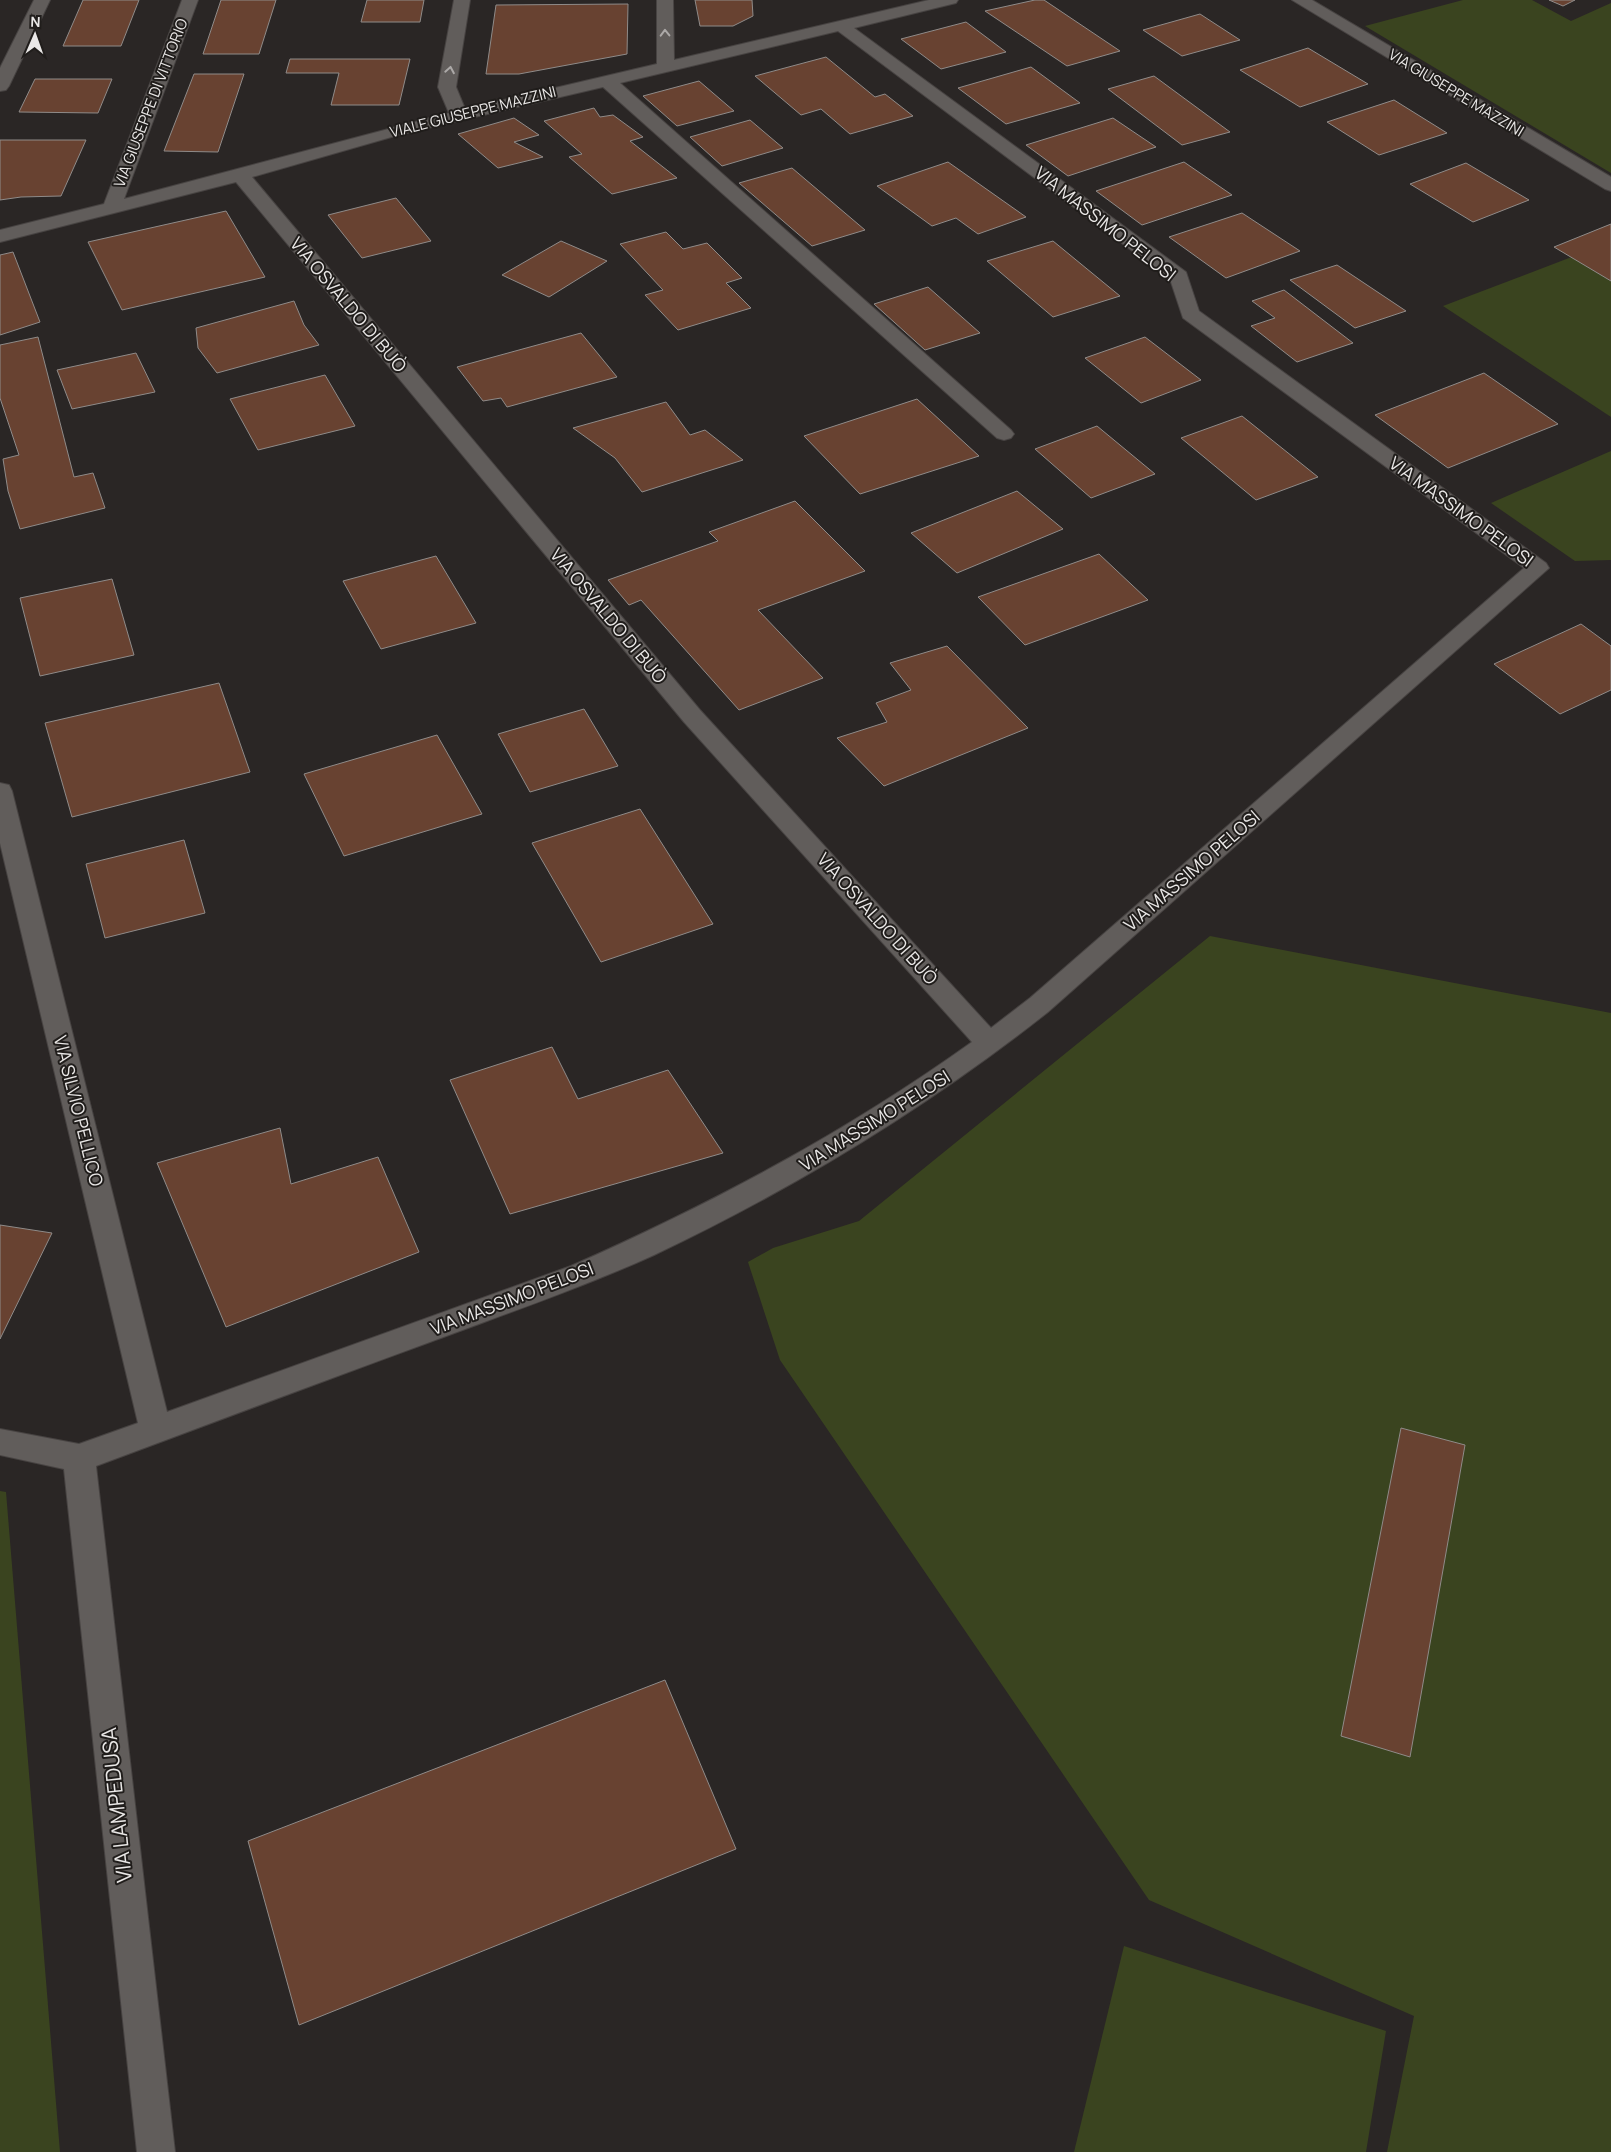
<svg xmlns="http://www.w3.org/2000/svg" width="1611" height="2152" viewBox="0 0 1611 2152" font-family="Manrope,sans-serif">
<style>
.green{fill:#3a441f}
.building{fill:#684231;stroke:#8f8b89}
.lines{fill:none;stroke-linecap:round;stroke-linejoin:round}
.minor-casing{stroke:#474342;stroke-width:2}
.minor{fill:#615d5b;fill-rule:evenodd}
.oneway{stroke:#aca9a8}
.labels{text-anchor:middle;stroke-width:4;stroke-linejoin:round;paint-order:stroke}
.far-street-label{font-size:15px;fill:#eae8e7;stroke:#201d1b}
.street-label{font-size:18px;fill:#eae8e7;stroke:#201d1b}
.near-street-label{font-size:21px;fill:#eae8e7;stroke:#201d1b}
</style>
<rect width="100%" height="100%" fill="#2a2625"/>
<g class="green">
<polygon points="1463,0 1532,0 1571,21 1611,3 1611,173 1365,26"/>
<polygon points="1611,242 1611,417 1443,306"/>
<polygon points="1611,451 1611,560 1575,561 1491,503"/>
<polygon points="1210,936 1611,1013 1611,2152 1387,2152 1414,2016 1149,1900 780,1360 748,1262 773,1248 859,1221"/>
<polygon points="0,1491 6,1492 60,2152 0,2152"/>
<polygon points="1124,1946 1386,2031 1366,2152 1074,2152"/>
</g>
<g class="building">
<polygon points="83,0 139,0 121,46 63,46"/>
<polygon points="221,0 276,0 259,54 203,54"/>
<polygon points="367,0 424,0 420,22 361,22"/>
<polygon points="695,0 752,0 753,16 733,26 700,26"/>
<polygon points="1035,0 1044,0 1120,51 1067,66 985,11"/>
<polygon points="1549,0 1575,0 1563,6"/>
<polygon points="628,4 627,54 519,74 486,74 496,5"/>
<polygon points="1200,14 1240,40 1182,56 1143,30"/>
<polygon points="966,22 1006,52 941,69 901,39"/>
<polygon points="1308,48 1368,84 1300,107 1240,70"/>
<polygon points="826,57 875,97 885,94 913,116 850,134 821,109 801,115 755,76"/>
<polygon points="290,59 410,59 399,105 331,105 339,73 286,73"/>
<polygon points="1031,67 1080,103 1006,124 958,88"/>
<polygon points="194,74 244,74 218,152 164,151"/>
<polygon points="1154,76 1230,132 1182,145 1108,89"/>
<polygon points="35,79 112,79 98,113 19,112"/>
<polygon points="699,81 734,111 677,126 643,96"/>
<polygon points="1394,100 1447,133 1379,155 1327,122"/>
<polygon points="594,108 600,117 613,115 643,137 630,141 677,178 612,194 569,157 582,154 544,121"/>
<polygon points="514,118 539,135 514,142 543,157 498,168 458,134"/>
<polygon points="1113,118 1156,147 1068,176 1026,145"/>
<polygon points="750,120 783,148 722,166 690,137"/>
<polygon points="0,140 86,140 61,196 21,197 0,200"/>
<polygon points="948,162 1026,217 978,234 956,218 932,226 877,186"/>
<polygon points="1184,162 1232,195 1142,225 1096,191"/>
<polygon points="1466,163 1529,200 1473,222 1410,184"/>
<polygon points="792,168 865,230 812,246 739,183"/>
<polygon points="396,198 431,241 362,258 328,215"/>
<polygon points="226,211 265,277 122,310 88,242"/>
<polygon points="1242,213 1300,251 1226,278 1169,237"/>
<polygon points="1611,224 1611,281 1554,247"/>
<polygon points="666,232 683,249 707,243 742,278 726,283 751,308 678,330 645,295 663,290 620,244"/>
<polygon points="561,241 607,261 549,297 502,275"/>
<polygon points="1053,241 1120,296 1053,317 987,261"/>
<polygon points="13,252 40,322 0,335 0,255"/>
<polygon points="1337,265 1406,311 1355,328 1290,280"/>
<polygon points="928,287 980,333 925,350 874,304"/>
<polygon points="1284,290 1353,343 1297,362 1251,326 1275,318 1252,301"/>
<polygon points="294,301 304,325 319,345 217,373 198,348 196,328"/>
<polygon points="581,333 617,377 507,407 501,398 483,401 457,367"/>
<polygon points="38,337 74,477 93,473 105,508 20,529 8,491 3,459 19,455 0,398 0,345"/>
<polygon points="1145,337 1201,380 1141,403 1085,358"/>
<polygon points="136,353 155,392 72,409 57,370"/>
<polygon points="1484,373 1558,424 1448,468 1375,415"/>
<polygon points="325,375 355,426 258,450 230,399"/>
<polygon points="917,399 979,456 860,494 804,436"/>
<polygon points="666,402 690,435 705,430 743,460 642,492 615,458 573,428"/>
<polygon points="1242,416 1318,477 1256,500 1181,438"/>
<polygon points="1097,426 1155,474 1091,498 1035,449"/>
<polygon points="1017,491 1063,529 957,573 911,533"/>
<polygon points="795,501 865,571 758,610 823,678 739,710 641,600 629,605 608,580 718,541 709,532"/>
<polygon points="1099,554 1148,600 1025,645 978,597"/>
<polygon points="436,556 476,623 381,649 343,581"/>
<polygon points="112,579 134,655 40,676 20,598"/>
<polygon points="1581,624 1611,646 1611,690 1560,714 1494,664"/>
<polygon points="947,646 1028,728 884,786 837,738 887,722 876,703 911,690 890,663"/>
<polygon points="219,683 250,772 72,817 45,723"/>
<polygon points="584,709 618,766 530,792 498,734"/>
<polygon points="437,735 482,814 344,856 304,774"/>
<polygon points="640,809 713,924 601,962 532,843"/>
<polygon points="184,840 205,913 105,938 86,864"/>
<polygon points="552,1047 578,1099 668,1070 723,1153 510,1214 450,1080"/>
<polygon points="280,1128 291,1184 378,1157 419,1252 226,1327 157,1163"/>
<polygon points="0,1225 52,1233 0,1339"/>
<polygon points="1401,1428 1465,1445 1410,1757 1341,1736"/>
<polygon points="665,1680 736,1849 299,2025 248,1841"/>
</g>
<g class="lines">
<g class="minor-casing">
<g id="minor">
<polygon points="34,0 50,0 9,86 6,90 0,91 0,68"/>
<path d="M 182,0 L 198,0 L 124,199 L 449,113 L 438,87 L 454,0 L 470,0 L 456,87 L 465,109 L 657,64 L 657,0 L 673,0 L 674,60 L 929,0 L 958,0 L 956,3 L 854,28 L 1186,272 L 1199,311 L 1546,563 L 1549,568 L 1048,1012 C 926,1108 795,1188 654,1255 C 581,1288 505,1314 430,1342 C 318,1383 206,1425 96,1466 L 175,2152 L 137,2152 L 64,1469 L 0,1455 L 0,1429 L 79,1444 L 138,1423 L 0,843 L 0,783 L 9,785 L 12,791 L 167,1412 L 571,1266 C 713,1203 845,1133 972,1042 L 684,722 L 236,182 L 0,242 L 0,230 L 104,204 ZM 838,31 L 1170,279 L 1183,318 L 1524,568 L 1030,998 L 991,1028 L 700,710 L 252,177 L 402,134 L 603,87 L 997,438 L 1004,440 L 1011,438 L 1014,434 L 1011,430 L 620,83 Z"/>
<polygon points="1292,0 1312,0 1611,177 1611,191 1605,189"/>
</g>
</g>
<use href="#minor" class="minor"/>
</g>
<defs><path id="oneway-chevron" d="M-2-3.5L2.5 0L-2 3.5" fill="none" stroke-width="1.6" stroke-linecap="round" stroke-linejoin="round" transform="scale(1.25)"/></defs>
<g class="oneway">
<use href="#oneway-chevron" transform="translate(665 33) rotate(-91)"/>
<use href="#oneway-chevron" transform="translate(450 70) rotate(-80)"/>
</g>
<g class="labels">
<g class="far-street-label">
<text transform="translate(1456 93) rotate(31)" y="5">VIA GIUSEPPE MAZZINI</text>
<text transform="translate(151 103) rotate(-69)" y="5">VIA GIUSEPPE DI VITTORIO</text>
<text transform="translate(473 112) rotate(-14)" y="5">VIALE GIUSEPPE MAZZINI</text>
</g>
<g class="street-label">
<text transform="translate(1105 224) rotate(38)" y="6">VIA MASSIMO PELOSI</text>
<text transform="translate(348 305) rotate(50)" y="6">VIA OSVALDO DI BUÒ</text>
<text transform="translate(1461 512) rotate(36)" y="6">VIA MASSIMO PELOSI</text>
<text transform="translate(608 616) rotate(50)" y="6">VIA OSVALDO DI BUÒ</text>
<text transform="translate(1192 871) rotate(-41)" y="6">VIA MASSIMO PELOSI</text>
<text transform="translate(877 919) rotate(48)" y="6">VIA OSVALDO DI BUÒ</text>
<text transform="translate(78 1111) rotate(76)" y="6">VIA SILVIO PELLICO</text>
<text transform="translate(875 1121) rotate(-32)" y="6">VIA MASSIMO PELOSI</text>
<text transform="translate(512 1299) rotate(-21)" y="6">VIA MASSIMO PELOSI</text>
</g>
<g class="near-street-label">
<text transform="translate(117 1805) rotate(-96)" y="7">VIA LAMPEDUSA</text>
</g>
</g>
<g transform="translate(35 35) rotate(2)" stroke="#201d1b" stroke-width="4" paint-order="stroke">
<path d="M0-4L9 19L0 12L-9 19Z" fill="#eae8e7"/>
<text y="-8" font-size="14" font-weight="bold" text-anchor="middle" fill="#eae8e7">N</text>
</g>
</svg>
